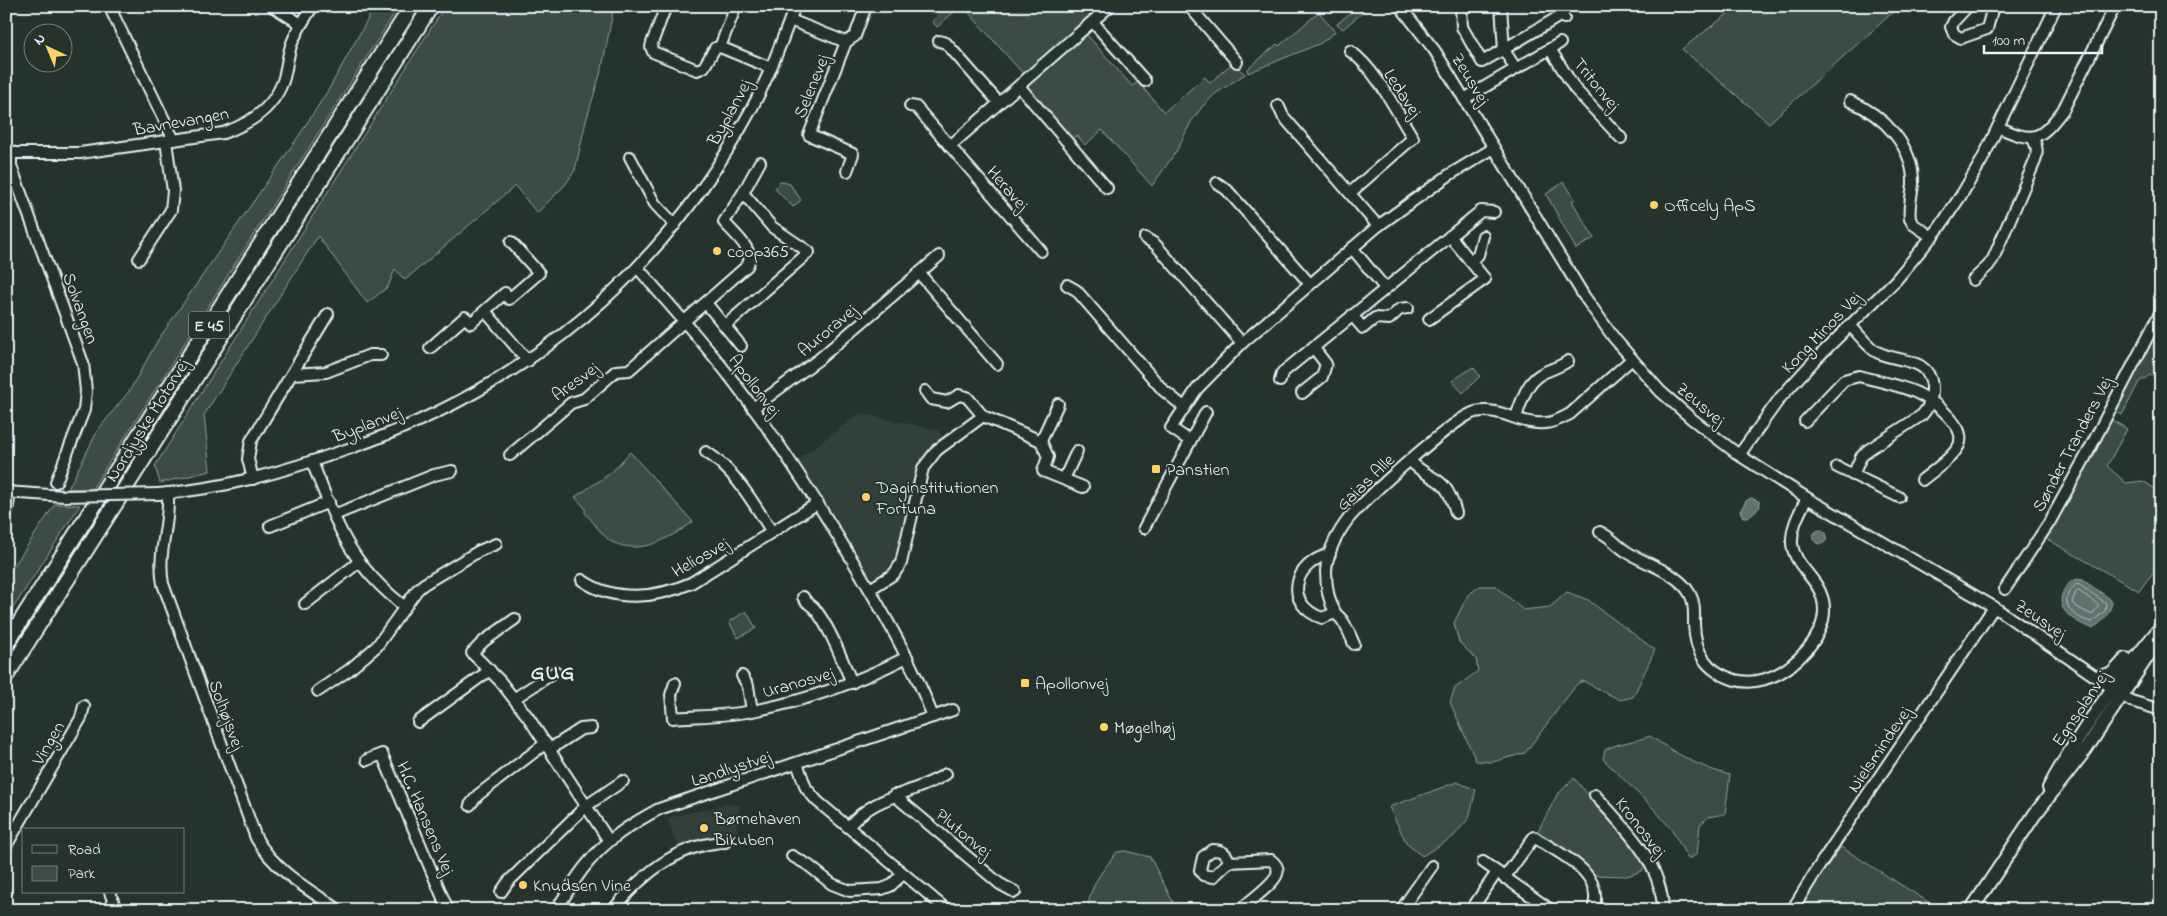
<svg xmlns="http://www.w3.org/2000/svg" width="2167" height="916" viewBox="0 0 2167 916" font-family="'Indie Flower',sans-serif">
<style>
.built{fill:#333f3a}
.green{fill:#3e4b47;stroke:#939ea0}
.water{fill:#636f6d;stroke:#98a3a5}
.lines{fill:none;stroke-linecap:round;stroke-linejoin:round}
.shore{stroke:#b3bdc0;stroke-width:1}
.minor-casing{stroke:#e8f1f8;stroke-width:14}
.major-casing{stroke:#e8f1f8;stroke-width:16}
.highway-casing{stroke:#e8f1f8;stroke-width:18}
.minor{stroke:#26332d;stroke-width:10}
.major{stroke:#26332d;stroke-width:12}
.highway{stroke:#26332d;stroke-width:14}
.minor-bridge-casing{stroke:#e8f1f8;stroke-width:14;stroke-linecap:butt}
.minor-bridge{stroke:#26332d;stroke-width:10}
.poi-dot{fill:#ffd166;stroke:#26332d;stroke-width:2}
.labels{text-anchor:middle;stroke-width:4;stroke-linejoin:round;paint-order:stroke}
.shield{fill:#26332d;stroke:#aeb8bb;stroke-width:1}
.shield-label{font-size:16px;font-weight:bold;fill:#e8f1f8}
.street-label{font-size:18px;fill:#e8f1f8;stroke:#26332d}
.poi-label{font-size:18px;fill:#e8f1f8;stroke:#26332d;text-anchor:start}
.district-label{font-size:22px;font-weight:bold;letter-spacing:1px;fill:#e8f1f8;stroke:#26332d}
</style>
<rect width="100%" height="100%" fill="#26332d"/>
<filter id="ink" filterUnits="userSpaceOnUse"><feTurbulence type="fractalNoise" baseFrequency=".02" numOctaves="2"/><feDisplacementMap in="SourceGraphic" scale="10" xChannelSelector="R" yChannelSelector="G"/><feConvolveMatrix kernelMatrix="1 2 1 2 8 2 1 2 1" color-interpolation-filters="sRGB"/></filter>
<g filter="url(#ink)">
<g class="built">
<polygon points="860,413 938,430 943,438 925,456 915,475 896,559 888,571 877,577 870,576 833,513 797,460"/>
<polygon points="727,804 740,805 737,824 738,831 697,841 678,847 667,818"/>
</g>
<g class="green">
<polygon points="375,6 399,6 92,489 68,489 98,430 130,390 158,340 298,137 329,89"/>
<polygon points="445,6 614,6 602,68 586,121 575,170 565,185 537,213 515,186 405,280 395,269 388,287 367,303 318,236 204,415 210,471 160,483 155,466"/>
<polygon points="945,6 961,6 937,27 932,22"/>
<polygon points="963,6 1104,6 1024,75"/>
<polygon points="1358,6 1370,6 1343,29 1337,24"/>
<polygon points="1738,6 1900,6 1769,123 1682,49"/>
<polygon points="1319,12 1335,32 1321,43 1248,73 1247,70 1277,44 1279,46"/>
<polygon points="1087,35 1132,86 1138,82 1164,112 1205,77 1210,83 1232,63 1245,74 1215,94 1202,107 1191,122 1177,150 1152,186 1102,130 1085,145 1077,135 1071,140 1025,88"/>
<polygon points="780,181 790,184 801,200 793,207 775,189"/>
<polygon points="1564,182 1575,199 1572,201 1594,238 1576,249 1546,194"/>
<polygon points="2161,323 2161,374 2157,380 2150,375 2139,382 2122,415 2115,411"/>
<polygon points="1473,367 1480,376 1463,393 1452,381"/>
<polygon points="2112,420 2127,429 2107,466 2126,483 2143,481 2161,493 2161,562 2139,591 2045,538"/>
<path d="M 630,452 L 693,522 C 669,538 642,556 612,542 C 604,538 592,520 585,513 L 585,508 L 575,497 L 611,473 Z"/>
<polygon points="55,504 80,505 6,619 6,578"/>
<polygon points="1480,586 1496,586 1523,610 1550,607 1567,592 1588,600 1655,650 1633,697 1620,700 1583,681 1577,684 1525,753 1492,762 1476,761 1450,702 1455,688 1478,671 1476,659 1459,642 1454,623 1468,595"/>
<polygon points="746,611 756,628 738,638 729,622"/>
<path d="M 1650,736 C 1675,753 1700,768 1730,775 L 1725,814 L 1708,817 L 1700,825 L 1697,854 L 1688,859 L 1672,830 L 1654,809 L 1603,759 L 1605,750 C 1619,742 1635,742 1650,736 Z"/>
<polygon points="1574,778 1647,863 1642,871 1627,876 1593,875 1537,833 1557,795"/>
<polygon points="1457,782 1476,790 1469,818 1453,837 1422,856 1407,844 1389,807"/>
<polygon points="1841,847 1941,910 1801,910 1813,886"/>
<path d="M 1125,851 L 1150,857 L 1177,910 L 1088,910 C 1089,886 1103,870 1117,852 Z"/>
</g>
<g class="water">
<polygon points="1751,498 1759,501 1760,507 1748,517 1743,517 1740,511 1746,501"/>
<circle cx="1820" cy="537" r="7"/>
<path d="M 2078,579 L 2083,580 L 2109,598 L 2112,603 C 2109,614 2103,623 2092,628 C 2074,622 2052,609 2065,588 C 2069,583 2071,581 2078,579 Z"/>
</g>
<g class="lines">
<g class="shore">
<path d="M 2078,584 L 2106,603 L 2105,611 L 2092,622 C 2079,620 2060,607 2069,592 C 2072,588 2073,586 2078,584 Z"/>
<polygon points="2079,591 2099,605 2092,615 2075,606 2072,602 2076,592"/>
</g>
<g class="minor-casing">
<g id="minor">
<polyline points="109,6 174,140"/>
<polyline points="272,6 301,24"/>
<polyline points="666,6 652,43 651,47 653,52 697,70 704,67 715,48 720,47"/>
<polyline points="736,6 720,47 771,68"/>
<polyline points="1189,6 1237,62"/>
<polyline points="1400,6 1435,51 1584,296 1614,338 1660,391 1692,419 1739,455 1807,498 1994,607 2131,701 2161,710"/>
<polyline points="1461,6 1462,27 1482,62 1560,16 1564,18"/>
<polyline points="1501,6 1504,50 1516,69"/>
<polyline points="1968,6 1954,21 1951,27 1954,34 1961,38 1987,29 1993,6"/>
<polyline points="790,20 846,42"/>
<polyline points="1093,22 1145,81"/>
<polyline points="939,41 946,43 999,103"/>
<polyline points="1550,49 1575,89 1621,138"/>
<path d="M 1350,51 C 1376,69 1396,111 1413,138 L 1350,193"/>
<polyline points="1019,86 1107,188"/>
<polyline points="1464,99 1560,43"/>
<path d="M 1850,101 C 1883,115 1914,146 1913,184 C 1912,195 1908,207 1910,219 L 1913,224 L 1932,237"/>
<polyline points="1278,105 1283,116 1378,226"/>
<polyline points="910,106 916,107 1041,251"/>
<path d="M 1998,127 C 2034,143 2039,141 2063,110 L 2115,6"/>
<polyline points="950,146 1110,6"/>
<path d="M 6,150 L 15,153 L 80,153 L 223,133 C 250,124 273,109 283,81 C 287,69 287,56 292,43 C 297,30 305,18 313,6"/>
<polyline points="11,153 11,166 83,363 86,391 84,410 56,482"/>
<polyline points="630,157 655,204 675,225"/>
<polyline points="847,171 853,154 809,135 846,42 855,36 866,6"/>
<polyline points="1217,183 1227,190 1310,284"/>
<polyline points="1145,238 1155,244 1242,343"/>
<polyline points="1352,248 1385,288"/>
<polyline points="139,259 171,210 173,191 166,141"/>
<polyline points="1470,261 1478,255 1483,236"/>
<path d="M 638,268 C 666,301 696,334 723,368 C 772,430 814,496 854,563 C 883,612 913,663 933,717"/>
<polyline points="919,273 997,364"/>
<path d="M 1973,280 L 1988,266 L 1993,259 L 2035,161 C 2038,151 2037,146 2032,137"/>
<polyline points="1067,285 1076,290 1163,390 1184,407"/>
<polyline points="706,303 741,346"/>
<polyline points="485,311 528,361"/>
<polyline points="1352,315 1363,328 1375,318 1389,319 1400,309 1408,308"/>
<polyline points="1429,319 1485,279 1450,236"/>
<path d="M 1849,325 C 1859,333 1866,346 1877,352 C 1897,363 1929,356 1932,386 C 1933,397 1929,407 1922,415 L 1868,450 L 1861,457 L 1853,475"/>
<polyline points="725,326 809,252 772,227 743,193"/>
<polyline points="430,348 465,317 471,323 505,293 509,299 539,273 511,242"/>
<polyline points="292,374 326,372 370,355 381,355"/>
<polyline points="1280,381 1282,373 1481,211 1494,212"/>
<polyline points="925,391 931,399 947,402 959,395 967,397 983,416 1041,441 1058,404"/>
<polyline points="1302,393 1322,377 1326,364 1313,347"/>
<polyline points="753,408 819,359 939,256"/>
<path d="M 1516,417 C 1522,401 1526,381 1543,373 C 1551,369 1560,367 1568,361"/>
<path d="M 1805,421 L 1844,380 L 1859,376 C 1896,386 1924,388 1951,419 C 1956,426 1962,432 1960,442 C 1958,454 1932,472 1922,480"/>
<polyline points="1041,441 1048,457 1043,471 1083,487"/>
<polyline points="1190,441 1171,428 1197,389 1242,343 1378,226 1449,175 1494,148"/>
<path d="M 706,452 C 735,470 754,504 772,532"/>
<path d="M 510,455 L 571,403 L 584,399 L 616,371 L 629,370 L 747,266 C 757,251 733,233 724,222 L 743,193 L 760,162"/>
<polyline points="1739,455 1780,398 1813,362 1896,280 1939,228 1962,194 1982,160 2056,6"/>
<path d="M 1410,461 C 1435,485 1445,473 1456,513"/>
<path d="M 312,462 C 338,526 348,563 405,607"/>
<polyline points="1837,467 1899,497"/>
<polyline points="253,479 248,459 251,441 328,314"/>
<polyline points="1064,479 1077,451"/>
<polyline points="6,492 64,496"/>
<path d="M 168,493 C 170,526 157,551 163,584 L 256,838 C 275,871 308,889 339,910"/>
<path d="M 158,494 C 224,489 286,471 348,449 C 527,387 662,275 752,108 C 769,76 782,41 795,6"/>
<polyline points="334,515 434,475 452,471"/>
<polyline points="6,518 10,492"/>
<polyline points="270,526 329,502"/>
<polyline points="1144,528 1206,412"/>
<path d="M 1600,532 C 1611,537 1617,546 1627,552 C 1647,565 1678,572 1690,594 C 1695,603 1694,614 1694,624 C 1695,653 1706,671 1735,680 C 1754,685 1774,678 1789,667 C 1813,648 1836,617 1817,586 C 1808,572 1794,561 1792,544 C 1791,526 1800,512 1807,498"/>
<path d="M 1330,554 C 1293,563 1283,604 1322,618 L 1335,613"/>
<path d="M 582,580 C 614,603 657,598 691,583 L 818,503"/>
<polyline points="870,589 894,574 901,563 923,468 937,450 983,416"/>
<polyline points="2005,589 2049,523 2086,456 2161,311"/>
<path d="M 803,597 C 806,603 810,604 814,608 C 829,625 843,662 852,683"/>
<polyline points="305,604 359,562"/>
<polyline points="515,619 484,641 472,653 500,681 528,717 609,841"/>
<path d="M 1354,644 C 1350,635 1347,627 1342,620 C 1340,617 1336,615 1335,612 C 1328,600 1326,584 1326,571 C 1327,554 1336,536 1346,522 C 1359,503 1455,417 1475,412 C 1501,406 1521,426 1545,423 C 1554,423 1562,418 1570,414 L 1632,359"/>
<polyline points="742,676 748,686 752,711"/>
<path d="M 675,683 L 671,695 L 673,718 C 699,716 726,716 752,711 C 807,701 858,682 907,657"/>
<polyline points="318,691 349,670 377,646 417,590 424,584 479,551 496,544"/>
<polyline points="515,698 555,672"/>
<polyline points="418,722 490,670"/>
<polyline points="550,749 581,729 591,728"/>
<polyline points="367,760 382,754 448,910"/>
<polyline points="797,763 806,788 817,801 947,910"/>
<polyline points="894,795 1000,884 1015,892"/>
<path d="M 1595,795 C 1625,829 1662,862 1663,910"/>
<polyline points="470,805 478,795 546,743"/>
<path d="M 848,827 C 877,793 911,796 946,774"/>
<polyline points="6,846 81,718 84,706"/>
<polyline points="792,856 808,865 832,884 850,891 882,889 890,886 903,874"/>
<path d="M 1229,862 C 1227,853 1222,850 1212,850 L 1203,857 L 1200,870 L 1203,875 L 1213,877 L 1229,862 L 1271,860 C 1275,863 1279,868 1277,874 C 1274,884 1248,902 1240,910"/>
<polyline points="1483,862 1551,910"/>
<path d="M 1504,878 L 1534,837 C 1558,853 1603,871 1594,906"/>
<polyline points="110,892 116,910"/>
<polyline points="501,892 508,882 586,806 623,781"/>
<path d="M 556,910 C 566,895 575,878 587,864 C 606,840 631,824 659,809 L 953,710"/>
<path d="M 613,910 C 641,875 678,844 725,842"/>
<polyline points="1401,910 1432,866"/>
<polyline points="1471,910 1497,872"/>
<polyline points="1792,910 1823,860 1994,607"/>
</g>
</g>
<g class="major-casing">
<g id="major">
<polyline points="2097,677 2112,674 2126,659"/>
<path d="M 2049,788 C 2078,734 2122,674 2161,627"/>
<polyline points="1971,910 2035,814 2086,749 2161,636"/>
</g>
</g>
<g class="highway-casing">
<g id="highway">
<polyline points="6,644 412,6"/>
<polyline points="6,676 431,6"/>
</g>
</g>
<use href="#minor" class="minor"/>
<use href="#major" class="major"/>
<use href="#highway" class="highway"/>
<g class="minor-bridge-casing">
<polyline id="minor-bridge" points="64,496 158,494"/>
</g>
<use href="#minor-bridge" class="minor-bridge"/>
</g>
</g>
<g class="poi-dot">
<circle cx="1654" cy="205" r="5"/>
<circle cx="717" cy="251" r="5"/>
<rect x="1151" y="464" width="10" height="10" rx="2.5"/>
<circle cx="866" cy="497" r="5"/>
<rect x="1020" y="678" width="10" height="10" rx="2.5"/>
<circle cx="1104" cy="727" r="5"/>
<circle cx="704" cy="828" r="5"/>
<circle cx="523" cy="885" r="5"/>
</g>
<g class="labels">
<rect class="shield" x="189" y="311.5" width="40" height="27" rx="4"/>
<g class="shield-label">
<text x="209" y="331">E 45</text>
</g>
<g class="street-label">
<text transform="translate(1471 79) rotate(59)" y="6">Zeusvej</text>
<text transform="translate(1597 84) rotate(51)" y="6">Tritonvej</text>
<text transform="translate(811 86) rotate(-68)" y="6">Selenevej</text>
<text transform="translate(1403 93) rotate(57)" y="6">Ledavej</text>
<text transform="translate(729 112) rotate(-61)" y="6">Byplanvej</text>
<text transform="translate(181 121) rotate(-10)" y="6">Bavnevangen</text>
<text transform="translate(1008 188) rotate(49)" y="6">Heravej</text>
<text transform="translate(81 308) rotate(70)" y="6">Solvangen</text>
<text transform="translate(827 330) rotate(-40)" y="6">Auroravej</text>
<text transform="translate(1821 332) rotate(-46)" y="6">Kong Minos Vej</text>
<text transform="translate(575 381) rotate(-36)" y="6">Aresvej</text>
<text transform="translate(755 385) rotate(53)" y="6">Apollonvej</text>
<text transform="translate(1701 404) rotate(40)" y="6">Zeusvej</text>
<text transform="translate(147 420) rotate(-58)" y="6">Nordjyske Motorvej</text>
<text transform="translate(367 424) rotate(-21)" y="6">Byplanvej</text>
<text transform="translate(2072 444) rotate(-62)" y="6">Sønder Tranders Vej</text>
<text transform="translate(1365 482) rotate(-44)" y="6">Gaias Alle</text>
<text transform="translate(700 557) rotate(-30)" y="6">Heliosvej</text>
<text transform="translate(2041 619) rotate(34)" y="6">Zeusvej</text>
<text transform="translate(798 682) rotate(-16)" y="6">Uranosvej</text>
<text transform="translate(2080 708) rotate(-56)" y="6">Egnsplanvej</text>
<text transform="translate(227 715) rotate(70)" y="6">Solhøjsvej</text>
<text transform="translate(48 743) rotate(-60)" y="6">Vingen</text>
<text transform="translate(1879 749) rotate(-56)" y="6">Nielsmindevej</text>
<text transform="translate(731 768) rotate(-18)" y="6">Landlystvej</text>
<text transform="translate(426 818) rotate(67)" y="6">H.C. Hansens Vej</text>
<text transform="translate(1641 827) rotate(52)" y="6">Kronosvej</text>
<text transform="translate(964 833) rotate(40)" y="6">Plutonvej</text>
</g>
<g class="poi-label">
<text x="1664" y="211">Officely ApS</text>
<text x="727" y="257">coop365</text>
<text x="1166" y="475">Panstien</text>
<text x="876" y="493">Daginstitutionen<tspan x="876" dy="21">Fortuna</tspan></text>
<text x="1035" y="689">Apollonvej</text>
<text x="1114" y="733">Møgelhøj</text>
<text x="714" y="824">Børnehaven<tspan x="714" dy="21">Bikuben</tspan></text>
<text x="533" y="891">Knudsen Vine</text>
</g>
<g class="district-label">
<text x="553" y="679">GUG</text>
</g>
</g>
<rect width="2167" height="916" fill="none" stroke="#26332d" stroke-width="25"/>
<rect x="12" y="12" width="2142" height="891" fill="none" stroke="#e8f1f8" stroke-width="2" filter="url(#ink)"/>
<rect x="22" y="828" width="162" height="65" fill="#26332d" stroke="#747f7e"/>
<rect x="32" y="845" width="25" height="8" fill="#26332d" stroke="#747f7e"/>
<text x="68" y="854" font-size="15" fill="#e8f1f8">Road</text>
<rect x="32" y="866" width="25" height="15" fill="#3e4b47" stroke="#747f7e"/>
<text x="68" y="878" font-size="15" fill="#e8f1f8">Park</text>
<g transform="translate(48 48) rotate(316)"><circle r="24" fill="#26332d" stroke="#747f7e"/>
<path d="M0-4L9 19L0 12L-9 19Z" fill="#ffd166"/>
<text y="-8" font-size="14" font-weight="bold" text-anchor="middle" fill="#e8f1f8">N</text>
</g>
<path d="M1984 45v8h118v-8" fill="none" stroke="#e8f1f8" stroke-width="2.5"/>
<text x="1992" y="45" font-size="15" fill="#e8f1f8" stroke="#26332d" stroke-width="4" paint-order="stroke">100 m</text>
</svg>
